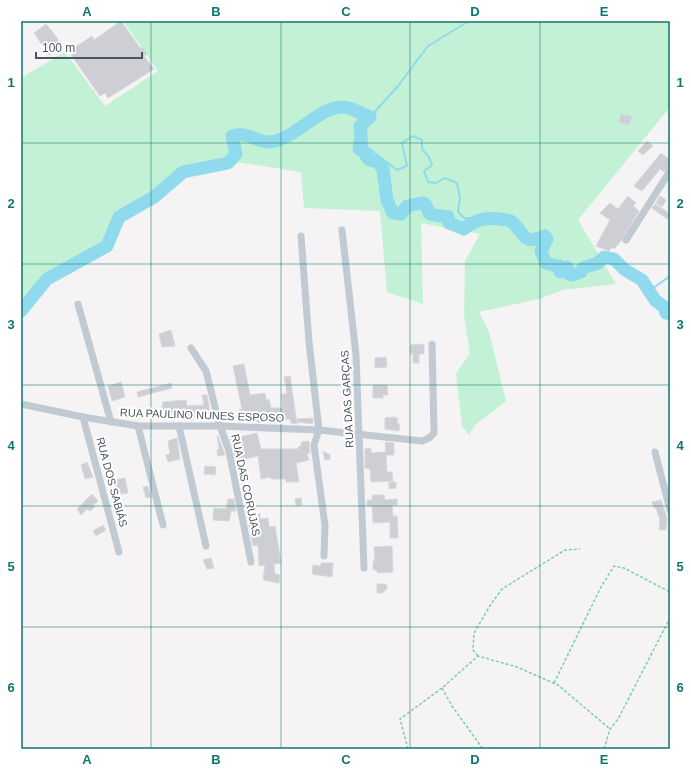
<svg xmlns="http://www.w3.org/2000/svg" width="691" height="770" viewBox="0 0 691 770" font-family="Arial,sans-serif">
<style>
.green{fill:#c3f1d5}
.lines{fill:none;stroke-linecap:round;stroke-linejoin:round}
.stream{stroke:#90daee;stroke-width:2}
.river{stroke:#90daee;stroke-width:13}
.building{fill:#cdcfd5;stroke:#d7d9de}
.path{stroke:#7ad0a6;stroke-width:1.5;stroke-dasharray:3 2;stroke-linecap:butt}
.street{stroke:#c1cad2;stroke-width:7}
.grid{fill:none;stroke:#0f766e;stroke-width:1;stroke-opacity:0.55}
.labels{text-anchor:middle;stroke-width:4;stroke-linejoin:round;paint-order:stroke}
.street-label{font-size:11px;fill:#4a5661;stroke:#fff}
.neatline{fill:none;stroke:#0f766e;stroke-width:1.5}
.grid-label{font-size:13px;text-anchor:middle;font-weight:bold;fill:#0f766e}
</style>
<rect width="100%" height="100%" fill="#f5f3f3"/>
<polygon class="green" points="123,21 670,21 670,107 578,220 616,284 563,290 539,299 479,312 489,332 506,401 474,426 469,435 462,426 456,373 470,354 464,315 465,261 480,234 421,223 423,304 387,292 380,211 304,208 301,172 223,160 180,169 152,191 115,213 104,242 45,276 21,300 21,78 65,52 105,106 158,71"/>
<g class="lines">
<g class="stream">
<polyline points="469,21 428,46 398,86 370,117 366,126 367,147 397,170 407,166 402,143 413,136 422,140 422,149 429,157 432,165 424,171 428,182 436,183 445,178 457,183 460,198 458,212 464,218 483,218"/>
<polyline points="649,291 670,276"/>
</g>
<path class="river" d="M 21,311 L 47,279 L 107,246 L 119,217 L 154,197 L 183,172 L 228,163 L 236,154 L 232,136 C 249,131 257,143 270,142 C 296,139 319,106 344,107 C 352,108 362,114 370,117 L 360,126 L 361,137 L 359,149 L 363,151 L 369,160 L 378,162 L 383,169 L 387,200 L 393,213 L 401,214 L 407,206 L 422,203 L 425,204 L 430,214 L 448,217 L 449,223 L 464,229 C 477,216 495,217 511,221 C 525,233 522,246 545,236 L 547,239 L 541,251 L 546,263 L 556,266 L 560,266 L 560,272 L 567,267 L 569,274 L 573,275 L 581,272 L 583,268 L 598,263 L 604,257 L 614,259 L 625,270 L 642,280 L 655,300 L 664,307 L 666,313 L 670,314"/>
</g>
<g class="building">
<polygon points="121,21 140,48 142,47 147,54 144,56 154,69 108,98 105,93 100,96 71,55 74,54 71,50 92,36 94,40"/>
<polygon points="46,24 58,39 57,40 62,47 49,55 34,33"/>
<polygon points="621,114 632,116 629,125 619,122"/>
<polygon points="647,141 653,146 643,155 638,151"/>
<polygon points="661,153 670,160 670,166 664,172 660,169 642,191 634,186"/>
<polygon points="628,196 636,203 633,206 639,211 621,241 614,249 612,247 609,251 596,246 610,220 600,213 610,203 618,209"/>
<polygon points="660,196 666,200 662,207 656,203"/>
<polygon points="655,204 670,214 667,219 652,208"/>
<polygon points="171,330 175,346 162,347 159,334"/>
<polygon points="424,344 424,354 419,354 419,363 413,363 413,354 410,354 410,345"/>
<polygon points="386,357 387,367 375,368 375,358"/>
<polygon points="244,364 250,395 265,393 266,400 269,399 271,408 283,408 281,395 287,393 284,377 290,376 297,424 291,423 290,419 276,421 276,423 257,422 256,415 241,418 239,410 242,409 233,366"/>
<polygon points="121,382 125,397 112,401 108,386"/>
<polygon points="171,383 172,388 138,397 137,392"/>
<polygon points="373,385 387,385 388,395 383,395 383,398 373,398"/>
<polygon points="202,395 207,395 211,418 193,417 193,420 187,420 187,414 161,415 163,402 186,400 187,406 204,405"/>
<polygon points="396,417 396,419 398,418 397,424 400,424 399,431 385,429 385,418"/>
<polygon points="313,418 313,424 297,422 297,419"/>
<polygon points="257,433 261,449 298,449 298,447 301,446 301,442 309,441 310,453 307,454 309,460 296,463 299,482 286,482 286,479 271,479 270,477 261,479 258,456 236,461 230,439"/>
<polygon points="217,436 218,436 225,455 218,456 217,450 219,449"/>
<polygon points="177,438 180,459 168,462 166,455 170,454 168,441"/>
<polygon points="385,442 394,443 394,455 386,455 387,472 392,472 393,481 371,482 370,469 365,468 365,449 371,448 371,453 386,452"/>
<polygon points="323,451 330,455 330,459 325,460"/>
<polygon points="87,462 93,477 85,479 81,465"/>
<polygon points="205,466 216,467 215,475 204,474"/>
<polygon points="125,478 128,493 121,494 120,492 117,492 115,480"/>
<polygon points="389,482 396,482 396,488 389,489"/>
<polygon points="148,486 151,497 146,498 143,487"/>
<polygon points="92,494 98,501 93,505 95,507 90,511 87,509 81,515 77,509"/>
<polygon points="372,495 384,495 385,500 397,499 397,505 392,505 393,516 397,516 398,538 390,538 390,522 373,523 372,506 367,506 367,500 372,500"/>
<polygon points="301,498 302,505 296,506 295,499"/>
<polygon points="228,499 234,499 236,511 231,511 229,521 213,520 214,508 226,509"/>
<polygon points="661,500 667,518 666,530 659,530 660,520 656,508 654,508 652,502"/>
<polygon points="260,514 260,519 268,518 269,527 275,526 281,563 274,564 275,574 280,575 279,583 263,580 265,565 259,566 258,545 253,546 247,516"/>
<polygon points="103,525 106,530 96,536 93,531"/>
<polygon points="392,546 393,572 377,573 377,570 373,570 373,561 375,561 374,547"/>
<polygon points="211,558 214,568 207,569 203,560"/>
<polygon points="321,563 333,563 332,577 312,574 313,565 321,566"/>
<polygon points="377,584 386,584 387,589 382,593 377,593"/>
</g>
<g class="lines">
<g class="path">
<polyline points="478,656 473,650 474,633 491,604 502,589 565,550 580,549"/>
<polyline points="554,683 601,587 614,566 624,568 670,592"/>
<polyline points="442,688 452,706 483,749"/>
<polyline points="408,749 400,719 442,688 478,656 517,667 558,685 610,729"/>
<polyline points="604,749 610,729 618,719 670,618"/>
</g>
<g class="street">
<polyline points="342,230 356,355 364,568"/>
<polyline points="301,236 309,342 319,430 314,445 325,525 324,556"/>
<polyline points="626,240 670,171"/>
<polyline points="78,304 111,422"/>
<polyline points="191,348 206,371 219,423 229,451 251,562"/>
<polyline points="21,404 83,417 138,426 220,426 319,430 422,441 429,438 434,433 432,344"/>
<polyline points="83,417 119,552"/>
<polyline points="138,426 163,525"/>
<polyline points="179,426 206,546"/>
<polyline points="655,452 670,510"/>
</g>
</g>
<path class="grid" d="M 151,21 L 151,749M 281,21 L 281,749M 410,21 L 410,749M 540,21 L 540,749M 21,143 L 670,143M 21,264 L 670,264M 21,385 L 670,385M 21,506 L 670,506M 21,627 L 670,627"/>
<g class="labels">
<g class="street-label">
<text transform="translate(347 399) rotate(-93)" y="4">RUA DAS GARÇAS</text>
<text transform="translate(202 415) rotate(2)" y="4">RUA PAULINO NUNES ESPOSO</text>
<text transform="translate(112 482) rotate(75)" y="4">RUA DOS SABIÁS</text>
<text transform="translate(246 485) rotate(78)" y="4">RUA DAS CORUJAS</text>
</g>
</g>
<rect width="691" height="770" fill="none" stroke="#ffffff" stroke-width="44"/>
<path d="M36 52v6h106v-6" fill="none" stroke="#4a5661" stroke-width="2"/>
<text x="42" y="52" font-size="12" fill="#4a5661" stroke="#ffffff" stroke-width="3" paint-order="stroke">100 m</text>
<rect x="22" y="22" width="647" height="726" class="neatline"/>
<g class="grid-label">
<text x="87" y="16">A</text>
<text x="216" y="16">B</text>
<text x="346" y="16">C</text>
<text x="475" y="16">D</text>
<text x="604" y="16">E</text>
<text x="11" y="87">1</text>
<text x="680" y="87">1</text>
<text x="11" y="208">2</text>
<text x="680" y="208">2</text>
<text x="11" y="329">3</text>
<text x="680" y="329">3</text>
<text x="11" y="450">4</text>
<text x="680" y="450">4</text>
<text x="11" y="571">5</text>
<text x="680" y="571">5</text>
<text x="11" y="692">6</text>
<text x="680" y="692">6</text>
<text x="87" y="764">A</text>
<text x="216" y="764">B</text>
<text x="346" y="764">C</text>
<text x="475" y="764">D</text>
<text x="604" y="764">E</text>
</g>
</svg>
